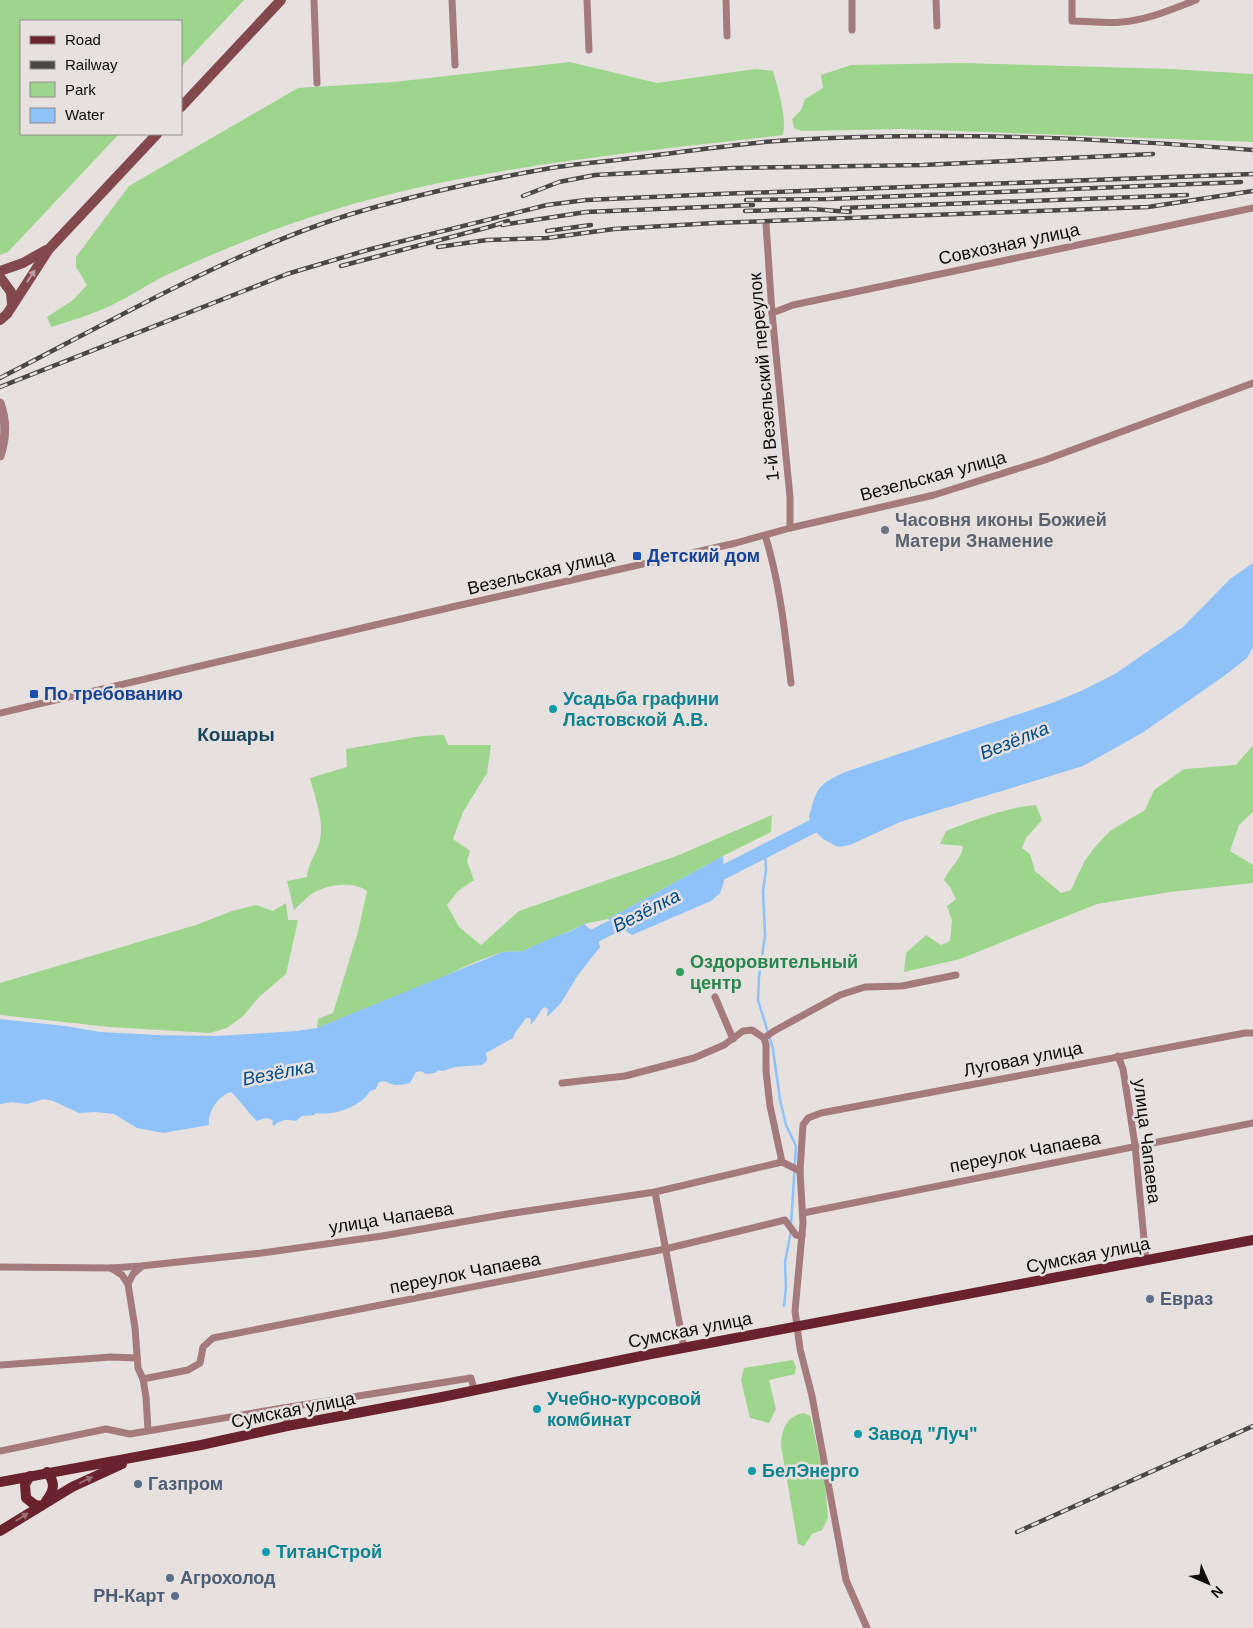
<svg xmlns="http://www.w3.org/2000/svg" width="1253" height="1628" viewBox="0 0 1253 1628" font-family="Arial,sans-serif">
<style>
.green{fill:#9ed58d}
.water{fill:#8ec2f9}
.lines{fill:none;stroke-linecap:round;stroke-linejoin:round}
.stream{stroke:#8ec2f9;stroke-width:2.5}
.river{stroke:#8ec2f9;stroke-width:14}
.minor{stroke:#a57a7d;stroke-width:7}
.tertiary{stroke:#a57a7d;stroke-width:9}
.secondary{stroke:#83484e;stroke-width:10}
.primary{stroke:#69222e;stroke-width:10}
.rail-casing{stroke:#4a4846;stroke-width:4.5}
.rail{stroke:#e6e1df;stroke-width:2.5;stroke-dasharray:8;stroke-linecap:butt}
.oneway{fill:#b99c9e}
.oneway2{fill:#9b6e75}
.worship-dot{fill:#6b7280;stroke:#e6e1df;stroke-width:2}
.transit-dot{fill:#1a4fb4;stroke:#e6e1df;stroke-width:2}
.culture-dot{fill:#0f9aa8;stroke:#e6e1df;stroke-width:2}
.leisure-dot{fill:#2e9e5b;stroke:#e6e1df;stroke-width:2}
.service-dot{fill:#5c6f8a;stroke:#e6e1df;stroke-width:2}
.labels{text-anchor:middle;stroke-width:5;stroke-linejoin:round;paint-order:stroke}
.street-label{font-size:18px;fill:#0e0d0c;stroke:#e6e1df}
.worship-label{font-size:18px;font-weight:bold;fill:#5b616d;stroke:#e6e1df;text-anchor:start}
.transit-label{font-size:18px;font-weight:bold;fill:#164399;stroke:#e6e1df;text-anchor:start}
.culture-label{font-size:18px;font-weight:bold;fill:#0d838f;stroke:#e6e1df;text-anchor:start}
.leisure-label{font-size:18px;font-weight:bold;fill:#27864d;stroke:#e6e1df;text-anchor:start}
.service-label{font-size:18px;font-weight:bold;fill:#4e5e75;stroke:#e6e1df;text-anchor:start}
.neighbourhood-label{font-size:19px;font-weight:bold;fill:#1a465b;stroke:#e6e1df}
.water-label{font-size:19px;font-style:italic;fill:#004d8a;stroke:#e6e1df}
</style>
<rect width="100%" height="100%" fill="#e6e1df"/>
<g class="green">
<polygon points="0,0 244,0 181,67 181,21 21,21 21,134 119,134 8,252 0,255"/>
<path d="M 570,62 L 657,83 L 755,69 L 773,71 C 778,88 787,118 783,135 C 631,153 477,166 330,211 C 277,227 223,249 173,272 C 152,281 133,295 112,305 C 93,314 71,321 51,327 L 47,317 L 73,300 L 87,285 L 76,267 L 76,257 L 129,186 L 298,88 L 394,82 Z"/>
<polygon points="961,63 1172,69 1253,74 1253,142 901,129 802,131 794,128 792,119 801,110 805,99 823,88 821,75 851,65"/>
<path d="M 444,735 L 448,745 L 491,745 L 487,773 L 463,812 L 453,839 L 470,851 L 467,861 L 474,880 L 458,891 L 447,905 L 459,927 L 481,945 L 519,911 L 679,855 L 772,815 L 771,832 L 723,856 L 608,919 L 584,924 L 572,930 L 523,951 L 503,952 L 475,962 L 438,979 L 317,1028 L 318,1019 L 333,1013 L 358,932 L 367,891 C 352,880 323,885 309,896 C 304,900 299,905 294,910 L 287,881 L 307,877 C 308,862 317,854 320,840 C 324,820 315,798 310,778 L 347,767 L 346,749 L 422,736 Z"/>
<path d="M 1253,745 L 1253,812 L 1239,825 L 1230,851 L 1253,865 L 1253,883 L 1170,892 L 1097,904 L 960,959 L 904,972 L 906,953 L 926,935 L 941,945 L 950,941 L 952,920 L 947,906 L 956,899 L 950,887 L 944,880 C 950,866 961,861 963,846 L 940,844 L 946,831 C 974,820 1007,807 1036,805 L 1042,820 L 1026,838 L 1022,848 L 1030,854 L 1035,871 L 1061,893 L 1071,890 L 1084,862 L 1095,847 L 1110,831 L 1145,810 L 1154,790 L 1184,769 L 1236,765 Z"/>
<polygon points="286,903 288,920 298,920 286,974 260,996 243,1016 227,1028 210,1033 109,1027 0,1015 0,983 196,925 232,911 256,905 273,911"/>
<polygon points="793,1360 796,1367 795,1374 769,1380 776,1409 769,1423 750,1418 741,1380 744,1368"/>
<path d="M 804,1413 L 810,1416 L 812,1423 L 825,1483 L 828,1518 L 822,1530 L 812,1534 L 804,1546 L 798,1544 L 781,1445 C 782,1429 786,1416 804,1413 Z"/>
</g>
<g class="water">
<path d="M 1253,563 L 1253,647 L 1247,658 L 1224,676 L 1142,733 L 1083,766 L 900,822 L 850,845 L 838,847 L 823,839 L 816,832 L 809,817 C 817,788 817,785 845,772 L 1052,703 L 1081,691 L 1115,674 L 1183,627 L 1230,579 Z"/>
<polygon points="723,856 724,882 720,893 711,901 632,935 608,919"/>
<path d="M 584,924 L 597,935 L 600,947 L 578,975 L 561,1003 L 547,1017 L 548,1009 L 544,1007 C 538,1013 538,1018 530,1025 L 531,1020 L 530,1018 L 526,1018 L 515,1033 L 513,1038 L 486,1053 L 487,1061 L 482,1065 L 455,1067 L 442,1071 L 438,1070 L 435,1073 L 426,1074 L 421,1071 L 416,1072 L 410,1083 C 406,1084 401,1085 397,1085 C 388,1085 387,1078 378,1083 L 376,1089 L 370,1091 C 361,1107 333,1116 316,1113 L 314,1115 L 302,1116 L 296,1121 C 287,1119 279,1120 274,1126 L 272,1124 L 273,1121 C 269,1116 262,1119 257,1121 C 247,1112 241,1101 231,1092 C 219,1095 207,1112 209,1125 L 163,1133 L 137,1128 L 114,1114 L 95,1112 L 79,1113 L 53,1101 L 44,1099 L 27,1104 L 12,1102 L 0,1104 L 0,1019 L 65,1026 L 101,1032 L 156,1035 L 216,1036 L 297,1031 L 317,1028 L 503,952 L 523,951 L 554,937 L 571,931 Z"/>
</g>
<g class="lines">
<g class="stream">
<polyline points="765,851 766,870 763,891 765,935 759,977 758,1000 773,1049 780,1100 786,1125 796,1146 791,1225"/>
<polyline points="784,1306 786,1287 785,1262 791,1231"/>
</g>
<g class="river">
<polyline points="708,880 829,818"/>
<polyline points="580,943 632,917"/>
</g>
<g class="minor">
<polyline points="314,0 317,83"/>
<polyline points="452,0 455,65"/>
<polyline points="587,0 589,50"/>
<polyline points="726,0 727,36"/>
<polyline points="852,0 852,30"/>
<polyline points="936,0 937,26"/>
<path d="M 1072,0 L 1072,21 C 1088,21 1106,24 1122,22 C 1148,20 1172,9 1196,0"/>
<polyline points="766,224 772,313 790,497 790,528"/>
<polyline points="772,313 793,305 1253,208"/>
<path d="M 765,535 C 780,583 785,633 791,683"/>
<polyline points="0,713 452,607 736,543 790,528 934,495 1045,460 1253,383"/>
<polyline points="715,997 733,1039"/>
<polyline points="764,1038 774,1031 840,995 865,987 902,986 956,975"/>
<polyline points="1118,1056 1123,1069 1135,1145 1146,1260"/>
<polyline points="562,1083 625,1076 694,1058 724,1045 743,1031 752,1030 764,1038 766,1045 766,1071 770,1106 782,1162"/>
<polyline points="782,1162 800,1171"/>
<polyline points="655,1192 684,1348"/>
<polyline points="803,1213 1253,1123"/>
<polyline points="0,1267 111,1268 141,1266 262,1253 382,1236 507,1214 655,1192 782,1162"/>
<polyline points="111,1268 122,1275 128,1284 135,1328 138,1368 143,1379 146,1397 148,1430"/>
<polyline points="128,1284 133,1274 141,1267"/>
<polyline points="0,1365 111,1357 137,1358"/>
<polyline points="143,1379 188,1370 200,1363 203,1347 213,1338 665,1249 785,1220 796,1235 802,1236"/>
<polyline points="284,1408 287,1426"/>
<polyline points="0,1451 106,1429 130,1434 277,1409 471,1378 474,1389"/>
<polyline points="867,1628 846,1580 812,1396 800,1349 795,1311 803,1223 800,1171 803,1125 808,1118 821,1113 1245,1033 1253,1033"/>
</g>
<path class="tertiary" d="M 0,403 C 7,422 6,438 0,456"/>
<g class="secondary">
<polyline points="181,107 281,0"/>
<polyline points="0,271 23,263 46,250"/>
<polyline points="0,277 11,292 12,304"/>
<polyline points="0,320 7,314 49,249 157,134"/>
</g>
<g class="primary">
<polyline points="30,1476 25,1484 26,1498 35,1505 41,1506"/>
<polyline points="0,1482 201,1445 287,1426 442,1397 651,1354 1253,1240"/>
<path d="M 46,1501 C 54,1491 56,1483 47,1472"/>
<polyline points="0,1531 72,1487 122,1464"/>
</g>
<g class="rail-casing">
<g id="rail">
<polyline points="523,196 559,182 595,175 732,168 923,165 1153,154"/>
<polyline points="746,200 829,199 1241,182"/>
<polyline points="842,208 1187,195"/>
<polyline points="745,211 812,209 850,212"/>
<polyline points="502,225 586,212 753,205"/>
<polyline points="547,231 591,225"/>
<polyline points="438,247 487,240 547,238 614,229 714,223 1148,207 1253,191"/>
<polyline points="341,266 489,227 508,221"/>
<path d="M 0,378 C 114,320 226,254 348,215 C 414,195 483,180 551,168 C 581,163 612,161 642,157 C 691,151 741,143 791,140 C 944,131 1100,138 1253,150"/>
<polyline points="0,387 287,274 371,249 547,205 586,200 719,194 1253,174"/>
<polyline points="1017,1532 1253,1426"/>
</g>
</g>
<use href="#rail" class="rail"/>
</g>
<defs><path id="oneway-solid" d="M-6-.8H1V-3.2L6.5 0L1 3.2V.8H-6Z" transform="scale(1.25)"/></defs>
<use class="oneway" href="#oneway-solid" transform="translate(31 276) rotate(-56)"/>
<g class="oneway2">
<use href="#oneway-solid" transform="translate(86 1480) rotate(-26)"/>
<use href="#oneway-solid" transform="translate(22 1517) rotate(-32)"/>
</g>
<circle class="worship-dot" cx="885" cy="530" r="5"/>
<g class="transit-dot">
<rect x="632" y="551" width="10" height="10" rx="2.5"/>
<rect x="29" y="689" width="10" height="10" rx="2.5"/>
</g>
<g class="culture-dot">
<circle cx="553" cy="709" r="5"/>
<circle cx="537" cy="1409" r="5"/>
<circle cx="858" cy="1434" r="5"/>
<circle cx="752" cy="1471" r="5"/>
<circle cx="266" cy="1552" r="5"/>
</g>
<circle class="leisure-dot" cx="680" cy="972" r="5"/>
<g class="service-dot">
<circle cx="1150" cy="1299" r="5"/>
<circle cx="138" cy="1484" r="5"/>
<circle cx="170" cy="1578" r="5"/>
<circle cx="175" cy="1596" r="5"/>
</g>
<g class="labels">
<g class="street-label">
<text transform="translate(1009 244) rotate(-12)" y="6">Совхозная улица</text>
<text transform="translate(764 377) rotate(-95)" y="6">1-й Везельский переулок</text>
<text transform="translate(933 476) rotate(-15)" y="6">Везельская улица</text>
<text transform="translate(541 572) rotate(-13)" y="6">Везельская улица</text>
<text transform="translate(1023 1059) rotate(-11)" y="6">Луговая улица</text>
<text transform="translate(1147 1141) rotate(83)" y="6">улица Чапаева</text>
<text transform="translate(1025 1152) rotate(-11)" y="6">переулок Чапаева</text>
<text transform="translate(391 1218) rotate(-9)" y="6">улица Чапаева</text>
<text transform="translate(1088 1255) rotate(-11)" y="6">Сумская улица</text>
<text transform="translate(465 1273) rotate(-11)" y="6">переулок Чапаева</text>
<text transform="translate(690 1330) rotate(-11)" y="6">Сумская улица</text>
<text transform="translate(293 1410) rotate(-11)" y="6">Сумская улица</text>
</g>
<g class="worship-label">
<text x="895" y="526">Часовня иконы Божией<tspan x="895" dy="21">Матери Знамение</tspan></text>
</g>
<g class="transit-label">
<text x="647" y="562">Детский дом</text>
<text x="44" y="700">По требованию</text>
</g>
<g class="culture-label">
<text x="563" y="705">Усадьба графини<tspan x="563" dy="21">Ластовской А.В.</tspan></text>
<text x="547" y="1405">Учебно-курсовой<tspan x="547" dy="21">комбинат</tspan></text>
<text x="868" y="1440">Завод "Луч"</text>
<text x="762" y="1477">БелЭнерго</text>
<text x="276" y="1558">ТитанСтрой</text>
</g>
<g class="leisure-label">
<text x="690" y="968">Оздоровительный<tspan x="690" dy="21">центр</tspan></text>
</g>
<g class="service-label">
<text x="1160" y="1305">Евраз</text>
<text x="148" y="1490">Газпром</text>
<text x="180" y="1584">Агрохолод</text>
<text x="165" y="1602" text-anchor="end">РН-Карт</text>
</g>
<g class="neighbourhood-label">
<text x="236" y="741">Кошары</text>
</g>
<g class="water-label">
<text transform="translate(1014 740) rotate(-22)" y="7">Везёлка</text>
<text transform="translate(646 910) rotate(-27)" y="7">Везёлка</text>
<text transform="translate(278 1072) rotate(-11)" y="7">Везёлка</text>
</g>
</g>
<rect x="20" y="20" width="162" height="115" fill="#e6e1df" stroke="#908c8b"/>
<rect x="30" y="36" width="25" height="8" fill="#69222e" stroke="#908c8b"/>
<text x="65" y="45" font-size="15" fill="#0e0d0c">Road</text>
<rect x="30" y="61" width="25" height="8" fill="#4a4846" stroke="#908c8b"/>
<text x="65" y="70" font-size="15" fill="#0e0d0c">Railway</text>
<rect x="30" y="82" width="25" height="15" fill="#9ed58d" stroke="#908c8b"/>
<text x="65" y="95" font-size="15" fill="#0e0d0c">Park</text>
<rect x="30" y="108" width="25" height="15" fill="#8ec2f9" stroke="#908c8b"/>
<text x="65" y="120" font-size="15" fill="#0e0d0c">Water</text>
<g transform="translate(1208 1583) rotate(135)" stroke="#e6e1df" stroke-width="4" paint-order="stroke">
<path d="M0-4L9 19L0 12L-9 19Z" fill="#0e0d0c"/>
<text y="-8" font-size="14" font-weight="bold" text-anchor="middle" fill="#0e0d0c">N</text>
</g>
</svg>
